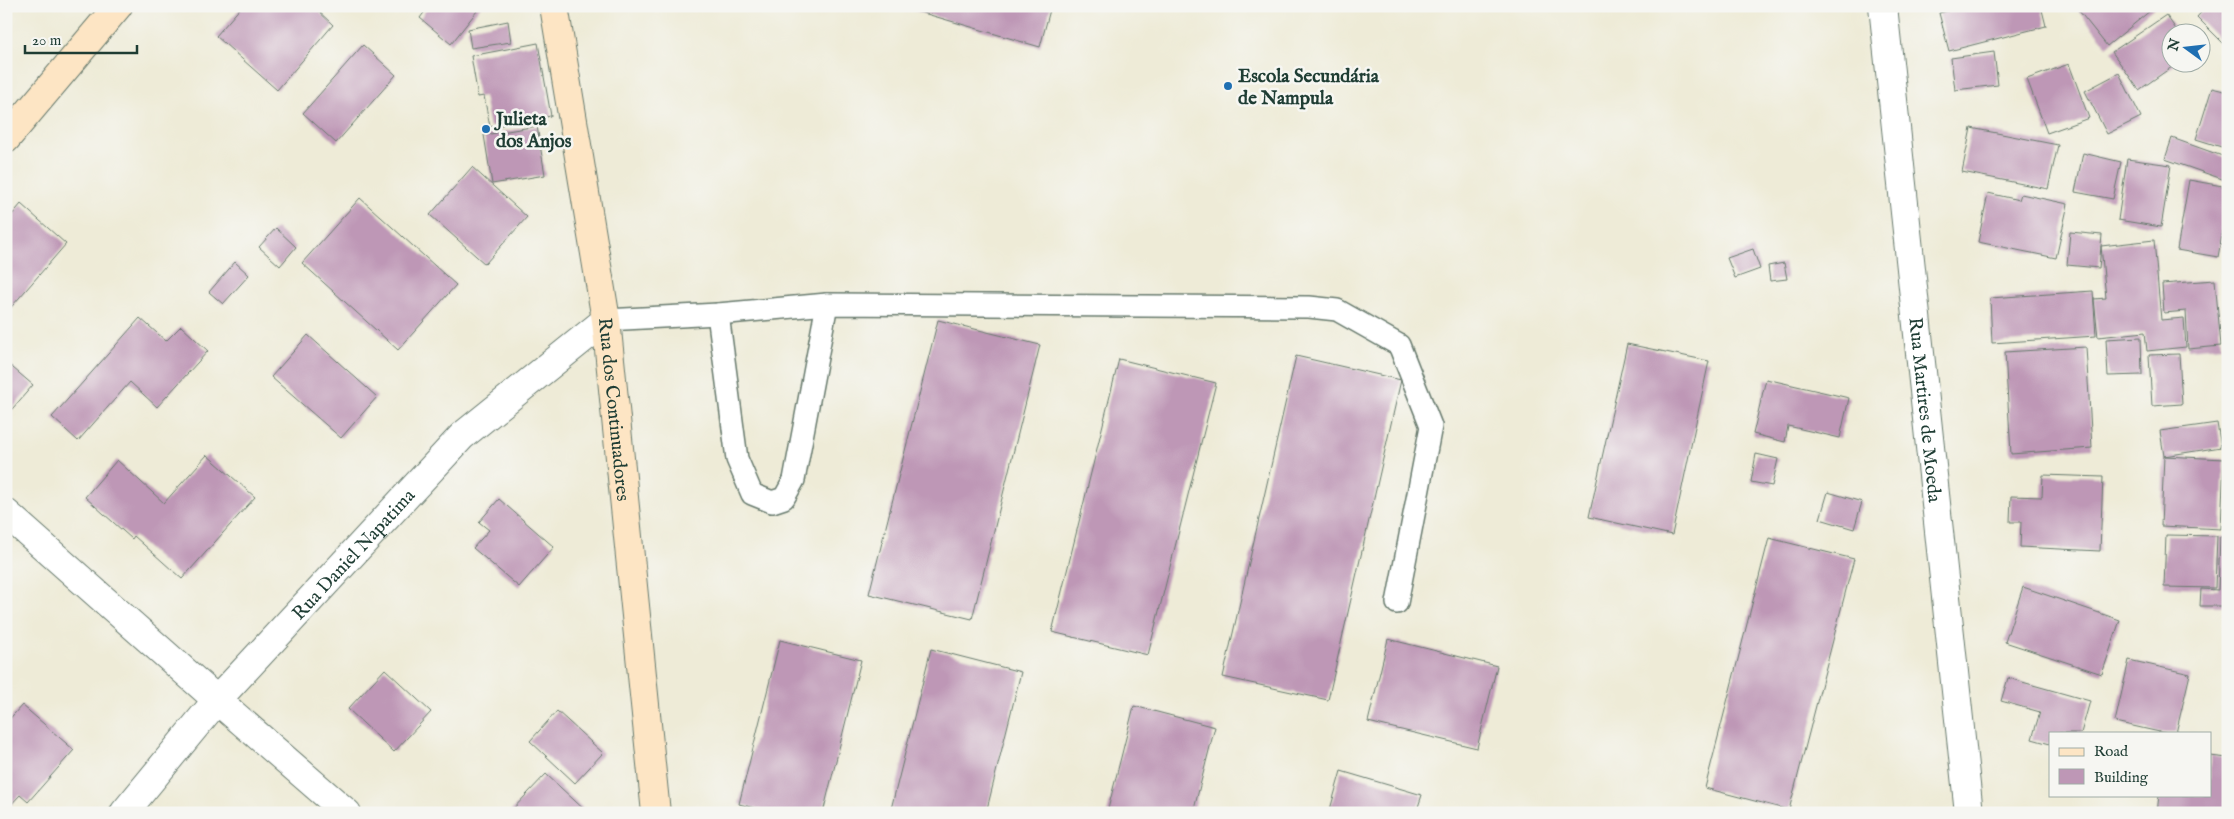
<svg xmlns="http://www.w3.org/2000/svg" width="2234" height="819" viewBox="0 0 2234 819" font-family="'IM FELL English',serif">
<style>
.building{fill:#be97b6}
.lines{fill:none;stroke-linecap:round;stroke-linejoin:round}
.lane-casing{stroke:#677a6d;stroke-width:24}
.street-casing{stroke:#677a6d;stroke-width:30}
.secondary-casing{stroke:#677a6d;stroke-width:30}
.lane{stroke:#fff;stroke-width:21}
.street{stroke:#fff;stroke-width:28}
.secondary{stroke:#fde5c4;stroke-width:28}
.poi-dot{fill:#1f6fb2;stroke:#f6f6f2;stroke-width:2}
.labels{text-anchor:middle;stroke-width:5;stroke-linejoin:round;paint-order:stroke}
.poi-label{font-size:19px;font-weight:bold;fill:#1f3d34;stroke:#f6f6f2;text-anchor:start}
.street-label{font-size:19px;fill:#1f3d34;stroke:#f6f6f2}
</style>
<rect width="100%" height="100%" fill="#f6f6f2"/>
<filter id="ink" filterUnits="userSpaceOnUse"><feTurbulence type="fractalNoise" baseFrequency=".02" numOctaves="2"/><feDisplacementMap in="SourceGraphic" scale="10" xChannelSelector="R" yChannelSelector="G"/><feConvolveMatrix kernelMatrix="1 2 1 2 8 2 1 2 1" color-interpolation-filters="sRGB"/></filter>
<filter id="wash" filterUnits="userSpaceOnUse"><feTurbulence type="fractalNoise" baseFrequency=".0096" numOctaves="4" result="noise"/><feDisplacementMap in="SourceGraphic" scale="20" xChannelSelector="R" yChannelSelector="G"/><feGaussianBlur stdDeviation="1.12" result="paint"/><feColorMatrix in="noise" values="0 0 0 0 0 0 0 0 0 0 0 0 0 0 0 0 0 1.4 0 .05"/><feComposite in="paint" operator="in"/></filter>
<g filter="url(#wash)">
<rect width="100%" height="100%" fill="#eeebd7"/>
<g id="blocks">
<g class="building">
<polygon points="242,6 313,6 333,25 277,90 216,36"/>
<polygon points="429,6 481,6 451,44 420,18"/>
<polygon points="899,6 1051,6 1040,47"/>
<polygon points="1966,6 2041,6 2046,26 1949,51 1939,13"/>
<polygon points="2075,6 2156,6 2107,46"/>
<polygon points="2207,6 2226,6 2228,8 2228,41 2224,44 2197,17"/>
<polygon points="2166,15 2178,32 2172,32 2172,62 2179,62 2139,90 2112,52"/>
<polygon points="508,21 511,42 471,48 468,29"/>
<polygon points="538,43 551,116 490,127 484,96 478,97 471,56"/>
<polygon points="363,45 396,75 336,143 303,113"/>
<polygon points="1994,52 1998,85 1955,90 1951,58"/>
<polygon points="2069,64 2089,118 2047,133 2027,79"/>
<polygon points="2119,73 2141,117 2107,134 2085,91"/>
<polygon points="2212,88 2228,92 2228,149 2196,139"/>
<polygon points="537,126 545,175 492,184 484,135"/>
<polygon points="1971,128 2058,145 2048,189 1962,172"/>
<polygon points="2172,138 2228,158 2228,181 2165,159"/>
<polygon points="2083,153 2121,162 2113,199 2075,192"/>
<polygon points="2127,159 2171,165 2161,227 2118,220"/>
<polygon points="472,167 527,217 485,264 430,215"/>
<polygon points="2189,180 2228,187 2228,202 2218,257 2177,250"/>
<polygon points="1988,193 2019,200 2021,194 2068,204 2056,258 1978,242"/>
<polygon points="360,198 456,285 398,350 302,263"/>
<polygon points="21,204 66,244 6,313 6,222"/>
<polygon points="276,228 296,247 280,266 259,247"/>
<polygon points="2070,232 2102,235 2099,268 2067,265"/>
<polygon points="2154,240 2161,320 2184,318 2186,347 2147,351 2145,332 2098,337 2094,299 2106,298 2101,246"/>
<polygon points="1753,249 1760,269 1735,278 1727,258"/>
<polygon points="235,262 249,275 223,304 209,292"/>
<polygon points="1784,263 1787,279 1770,281 1768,266"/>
<polygon points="2215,280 2221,346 2188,349 2186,311 2164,313 2162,284"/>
<polygon points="2093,291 2096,336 1992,343 1990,298"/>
<polygon points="140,318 166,341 181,326 208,351 157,407 130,382 78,441 52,417"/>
<polygon points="938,320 1040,345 972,619 869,594"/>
<polygon points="308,335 377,397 341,438 271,377"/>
<polygon points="2141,337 2142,375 2108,376 2106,339"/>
<polygon points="2227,338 2228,338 2228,381 2221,380"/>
<polygon points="1627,344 1709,361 1672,535 1589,517"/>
<polygon points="2086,347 2092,448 2011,454 2005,352"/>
<polygon points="2179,354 2182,404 2152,406 2149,355"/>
<polygon points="1296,356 1401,380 1328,700 1223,677"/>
<polygon points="1119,359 1216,383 1148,655 1052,632"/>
<polygon points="6,362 33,385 6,416"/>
<polygon points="1766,379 1849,398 1840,438 1788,426 1785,442 1753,434"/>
<polygon points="2217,423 2221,447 2164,456 2160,431"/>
<polygon points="1756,454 1778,459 1772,486 1751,482"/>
<polygon points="207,455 255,497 182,579 134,536 132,539 85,497 117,460 164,503"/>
<polygon points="2164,456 2224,459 2221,529 2161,526"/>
<polygon points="2043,475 2103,477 2100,551 2020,547 2021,522 2010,522 2011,496 2042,497"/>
<polygon points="1828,492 1862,502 1854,529 1820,519"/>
<polygon points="499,499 554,547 519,587 473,548 489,530 479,522"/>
<polygon points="2166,535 2217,536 2215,588 2164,587"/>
<polygon points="2220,537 2228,537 2228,606 2200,606 2201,589 2218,590"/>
<polygon points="1769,538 1854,559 1789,810 1705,788"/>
<polygon points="2023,587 2120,620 2102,674 2005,642"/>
<polygon points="1388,639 1497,666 1477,748 1368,722"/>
<polygon points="780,640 861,660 823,813 773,813 739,804"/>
<polygon points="931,649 1021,672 986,813 890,813"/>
<polygon points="2129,660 2190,674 2176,733 2164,733 2115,722"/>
<polygon points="385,669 431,712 394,752 348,709"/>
<polygon points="2008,678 2090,701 2081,733 2050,733 2050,744 2032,739 2040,712 2001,701"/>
<polygon points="22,705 74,750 28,802 20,795 6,810 6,723"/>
<polygon points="1134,706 1215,727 1193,813 1107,813"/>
<polygon points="557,711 603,753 575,783 530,741"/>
<polygon points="2210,756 2228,758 2228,813 2157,813 2159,795 2210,795"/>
<polygon points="1341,771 1422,795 1416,813 1329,813"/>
<polygon points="546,774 588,813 509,813"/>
</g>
</g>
</g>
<g filter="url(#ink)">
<use href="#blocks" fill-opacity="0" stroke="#677a6d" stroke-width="1"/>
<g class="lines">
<g class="lane-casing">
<g id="lane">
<polyline points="718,314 737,459 752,494 772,502 784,498 794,480 827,304"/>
<polyline points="606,320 718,314 827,304 1309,307 1337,310 1399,345 1431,426 1397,603"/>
</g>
</g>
<g class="street-casing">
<g id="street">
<path id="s1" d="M 1883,6 L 1969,813"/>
<polyline points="6,513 217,700 347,813"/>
<path id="s2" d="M 124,813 L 217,700 L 462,436 L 606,320"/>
</g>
</g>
<g class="secondary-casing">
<g id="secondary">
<path id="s3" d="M 554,6 L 606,320 L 656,813"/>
<polyline points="6,139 118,6"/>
</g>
</g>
<use href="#lane" class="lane"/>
<use href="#street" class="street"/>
<use href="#secondary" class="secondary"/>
</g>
</g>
<g class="poi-dot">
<circle cx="1228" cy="86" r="5"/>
<circle cx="486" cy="129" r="5"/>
</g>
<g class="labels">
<g class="poi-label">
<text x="1238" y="82">Escola Secundária<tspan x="1238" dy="22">de Nampula</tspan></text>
<text x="496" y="125">Julieta<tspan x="496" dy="22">dos Anjos</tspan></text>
</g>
<g class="street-label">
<text dy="7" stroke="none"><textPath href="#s3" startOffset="408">Rua dos Continuadores</textPath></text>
<text dy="7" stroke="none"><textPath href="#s1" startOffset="406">Rua Martires de Moeda</textPath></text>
<text dy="7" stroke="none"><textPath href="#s2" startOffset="346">Rua Daniel Napatima</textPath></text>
</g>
</g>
<rect width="2234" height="819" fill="none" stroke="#f6f6f2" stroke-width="25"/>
<rect x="2049" y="732" width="162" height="65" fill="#f6f6f2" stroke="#a0aca6"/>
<rect x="2059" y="748" width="25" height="8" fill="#fde5c4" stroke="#a0aca6"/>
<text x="2094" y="756" font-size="15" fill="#1f3d34">Road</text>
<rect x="2059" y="769" width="25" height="15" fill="#be97b6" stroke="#a0aca6"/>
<text x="2094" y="782" font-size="15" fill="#1f3d34">Building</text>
<g transform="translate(2186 48) rotate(285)"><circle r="24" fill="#f6f6f2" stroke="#a0aca6"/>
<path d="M0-4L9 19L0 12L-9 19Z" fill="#1f6fb2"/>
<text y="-8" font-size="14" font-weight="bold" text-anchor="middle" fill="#1f3d34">N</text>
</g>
<path d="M25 45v8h112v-8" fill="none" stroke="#1f3d34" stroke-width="2.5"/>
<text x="32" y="45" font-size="15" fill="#1f3d34" stroke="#f6f6f2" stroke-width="4" paint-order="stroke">20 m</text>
</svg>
